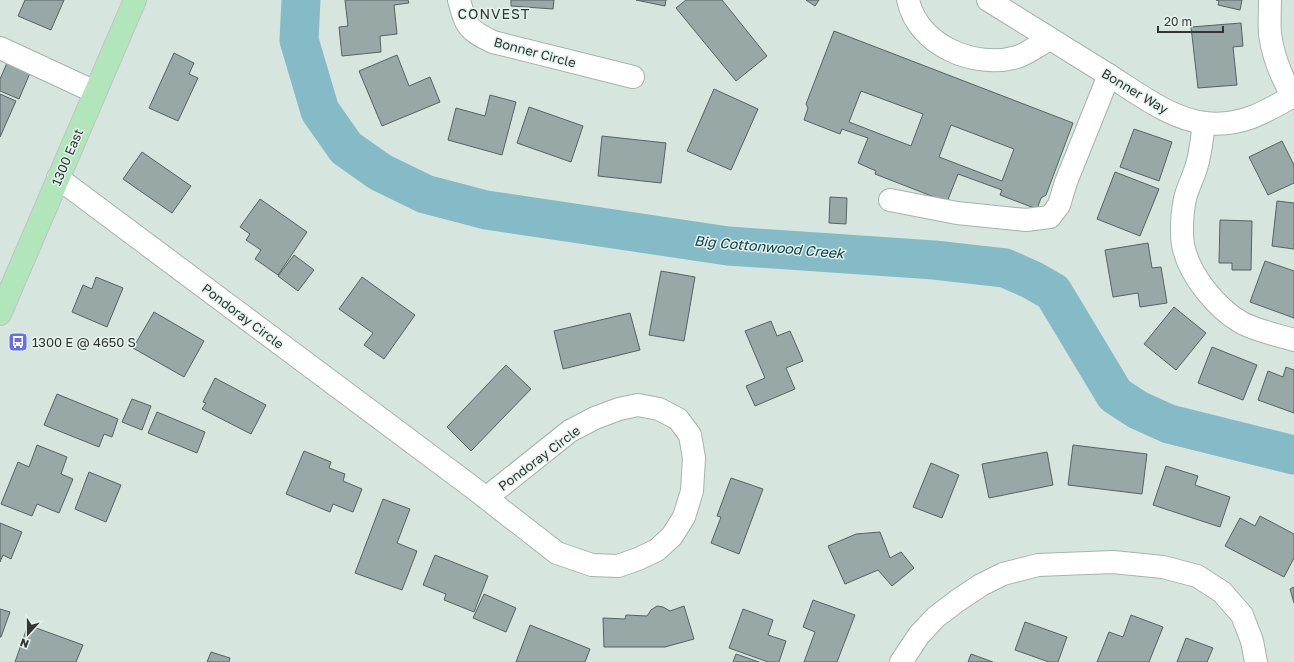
<svg xmlns="http://www.w3.org/2000/svg" width="1294" height="662" viewBox="0 0 1294 662" font-family="'Golos Text',sans-serif">
<style>
.lines{fill:none;stroke-linecap:round;stroke-linejoin:round}
.river{stroke:#84bbc7;stroke-width:39}
.building{fill:#98a8a7;stroke:#556362;fill-rule:evenodd}
.minor-casing{stroke:#a5b3ae;stroke-width:24}
.major-casing{stroke:#c1c3c2;stroke-width:24}
.minor{stroke:#fff;stroke-width:22}
.major{stroke:#b1e6bb;stroke-width:22}
.labels{text-anchor:middle;stroke-width:3;stroke-linejoin:round;paint-order:stroke}
.street-label{font-size:13px;fill:#313634;stroke:#e4f3ed}
.poi-label{font-size:13px;fill:#313634;stroke:#e4f3ed;text-anchor:start}
.neighbourhood-label{font-size:14px;letter-spacing:1px;fill:#313634;stroke:#e4f3ed}
.water-label{font-size:14px;font-style:italic;fill:#0d4049;stroke:#e4f3ed}
</style>
<rect width="100%" height="100%" fill="#d7e5df"/>
<g class="lines">
<polyline class="river" points="301,0 299,40 320,111 346,148 380,172 425,194 486,210 728,246 934,260 1005,268 1032,280 1053,292 1115,395 1138,410 1169,424 1294,455"/>
</g>
<g class="building">
<polygon points="25,0 64,0 51,30 18,16"/>
<polygon points="345,0 408,0 409,3 394,5 397,34 380,36 381,52 342,56 339,27 348,26"/>
<polygon points="511,0 554,0 553,9 511,6"/>
<polygon points="636,0 666,0 665,6"/>
<polygon points="686,0 722,0 767,56 736,81 676,8"/>
<polygon points="806,0 819,0 815,6"/>
<polygon points="1216,0 1242,0 1240,10 1218,5 1219,1"/>
<polygon points="1241,23 1243,46 1233,47 1237,85 1198,88 1191,27"/>
<path d="M 834,31 L 1073,123 L 1046,195 L 1041,198 L 1037,209 L 1000,195 L 1002,190 L 958,174 L 947,202 L 875,174 L 876,171 L 858,163 L 868,138 L 842,129 L 840,134 L 804,120 L 808,108 L 806,104 ZM 861,91 L 923,114 L 911,146 L 849,122 ZM 951,125 L 1014,149 L 1002,181 L 939,157 Z"/>
<polygon points="174,53 194,63 189,74 198,78 178,121 149,108"/>
<polygon points="397,55 409,86 430,77 440,102 382,126 359,71"/>
<polygon points="7,63 30,73 19,99 0,91 0,79"/>
<polygon points="714,89 758,109 731,170 687,151"/>
<polygon points="0,94 16,101 0,137"/>
<polygon points="490,95 516,102 502,155 448,140 456,108 485,116"/>
<polygon points="529,107 583,126 571,162 517,143"/>
<polygon points="1134,129 1172,142 1159,181 1120,167"/>
<polygon points="602,136 666,143 661,183 598,176"/>
<polygon points="1282,141 1294,165 1294,183 1268,195 1249,157"/>
<polygon points="142,152 191,186 172,213 123,179"/>
<polygon points="1115,172 1159,189 1140,236 1097,219"/>
<polygon points="830,197 847,198 846,224 829,223"/>
<polygon points="260,199 307,232 278,275 255,259 261,250 246,240 250,234 240,227"/>
<polygon points="1277,201 1294,203 1294,249 1272,246"/>
<polygon points="1220,220 1252,221 1251,270 1232,270 1232,263 1219,263"/>
<polygon points="1148,243 1152,268 1161,267 1167,303 1140,307 1138,293 1113,297 1105,250"/>
<polygon points="294,255 314,270 298,291 278,276"/>
<polygon points="1265,261 1294,271 1294,318 1250,302"/>
<polygon points="661,271 695,277 684,341 649,335"/>
<polygon points="96,277 123,288 107,327 72,312 83,285 92,289"/>
<polygon points="362,277 415,315 384,359 364,345 373,333 339,309"/>
<polygon points="1174,307 1206,333 1176,370 1144,344"/>
<polygon points="154,312 204,341 184,377 133,348"/>
<polygon points="630,313 640,350 563,369 554,331"/>
<polygon points="771,321 777,336 790,331 803,361 786,368 795,389 755,406 746,386 765,378 745,331"/>
<polygon points="1212,347 1257,365 1243,400 1198,383"/>
<polygon points="506,365 531,389 471,451 447,427"/>
<polygon points="1286,367 1294,370 1294,413 1258,400 1268,371 1283,377"/>
<polygon points="215,378 266,405 251,434 202,409 206,403 203,402"/>
<polygon points="57,394 118,419 112,437 104,434 99,447 44,425"/>
<polygon points="132,399 151,406 142,430 122,422"/>
<polygon points="157,412 205,432 197,453 148,433"/>
<polygon points="37,445 67,457 61,474 73,479 59,513 37,504 32,516 1,504 18,462 29,467"/>
<polygon points="1073,445 1147,454 1142,494 1068,485"/>
<polygon points="304,451 331,462 329,468 345,474 343,481 362,489 353,512 333,504 330,512 286,494"/>
<polygon points="1047,452 1053,485 989,498 982,464"/>
<polygon points="931,463 959,475 942,518 913,507"/>
<polygon points="1166,466 1198,476 1195,485 1230,497 1220,527 1153,505"/>
<polygon points="89,472 121,485 106,522 75,509"/>
<polygon points="731,478 763,489 739,554 711,543 721,517 717,516"/>
<polygon points="383,499 410,509 397,543 417,551 402,590 355,573"/>
<polygon points="1260,516 1294,534 1294,558 1284,577 1225,546 1240,518 1255,526"/>
<polygon points="0,523 22,532 11,559 3,555 0,562"/>
<polygon points="880,532 890,558 901,552 914,568 892,586 878,570 845,584 828,546 856,534"/>
<polygon points="435,555 488,576 474,612 444,600 446,594 423,585"/>
<polygon points="1294,587 1294,603 1290,589"/>
<polygon points="484,594 516,608 506,632 473,618"/>
<polygon points="813,600 855,615 837,662 804,662 815,632 803,627"/>
<polygon points="657,606 663,607 670,611 684,606 694,639 665,647 604,647 603,618 625,619 626,615 647,616 651,610"/>
<polygon points="0,609 10,612 1,637 0,637"/>
<polygon points="743,609 773,620 768,635 786,641 779,662 768,662 729,648"/>
<polygon points="1131,615 1163,627 1149,662 1097,662 1109,632 1123,637"/>
<polygon points="1025,622 1067,637 1058,662 1049,662 1015,650"/>
<polygon points="28,625 83,645 76,662 15,662"/>
<polygon points="530,625 590,649 585,662 516,662"/>
<polygon points="1186,638 1213,648 1207,662 1177,662"/>
<polygon points="211,652 230,658 229,662 207,662"/>
<polygon points="736,654 759,662 733,662"/>
<polygon points="971,654 993,662 968,662"/>
</g>
<g class="lines">
<g class="minor-casing">
<g id="minor">
<path d="M 459,0 C 466,26 467,30 493,42 L 633,77"/>
<path d="M 908,0 C 918,46 975,69 1017,57 C 1027,54 1040,44 1050,39"/>
<path d="M 988,0 C 1028,25 1068,50 1107,74 C 1136,92 1170,119 1205,123 C 1240,127 1264,113 1293,96"/>
<path d="M 1270,0 C 1270,11 1269,23 1270,34 C 1273,56 1282,79 1294,98"/>
<polyline points="0,48 95,92"/>
<path d="M 1204,123 C 1202,138 1201,153 1196,168 C 1193,178 1187,189 1185,199 C 1182,212 1181,232 1183,245 C 1189,275 1216,308 1242,323 C 1258,331 1277,335 1294,340"/>
<polyline points="58,178 476,490 557,553 592,565 618,566 638,559 657,550 672,536 684,517 692,491 694,458 690,435 678,419 659,409 638,405 619,409 595,418 570,431 486,498"/>
<polyline points="890,200 957,213 1026,220 1050,217 1059,205 1066,182 1109,75"/>
<polyline points="901,662 919,635 936,617 957,601 981,585 1003,574 1038,565 1113,562 1163,567 1197,576 1222,592 1242,615 1252,641 1256,662"/>
</g>
</g>
<g class="major-casing">
<polyline id="major" points="0,314 135,0"/>
</g>
<use href="#minor" class="minor"/>
<use href="#major" class="major"/>
</g>
<defs>
<g id="bus-square" transform="scale(1)"><rect x="-9" y="-9" width="18" height="18" rx="4" fill="#686fe8" stroke="#e4f3ed"/><path d="M-5-6H5V4H4V6H2V4H-2V6H-4V4H-5ZM-3.5-4V0h7V-4ZM-3.5 1.2v1.5H-2V1.2ZM2 1.2v1.5H3.5V1.2Z" fill="#fff"/></g>
</defs>
<g fill-rule="evenodd">
<use href="#bus-square" x="18" y="342"/>
</g>
<g class="labels">
<g class="street-label">
<text transform="translate(535 52) rotate(15)" y="5">Bonner Circle</text>
<text transform="translate(1135 91) rotate(31)" y="5">Bonner Way</text>
<text transform="translate(67 157) rotate(-67)" y="5">1300 East</text>
<text transform="translate(243 316) rotate(37)" y="5">Pondoray Circle</text>
<text transform="translate(539 458) rotate(-37)" y="5">Pondoray Circle</text>
</g>
<g class="poi-label">
<text x="32" y="347">1300 E @ 4650 S</text>
</g>
<g class="neighbourhood-label">
<text x="494" y="19">CONVEST</text>
</g>
<g class="water-label">
<text transform="translate(769 247) rotate(5)" y="5">Big Cottonwood Creek</text>
</g>
</g>
<g transform="translate(28 634) rotate(201)" stroke="#e4f3ed" stroke-width="3" paint-order="stroke">
<path d="M0-3L7 15L0 10L-7 15Z" fill="#313634"/>
<text y="-6" font-size="11" font-weight="bold" text-anchor="middle" fill="#313634">N</text>
</g>
<path d="M1158 26v6h65v-6" fill="none" stroke="#313634" stroke-width="2"/>
<text x="1164" y="26" font-size="12" fill="#313634" stroke="#e4f3ed" stroke-width="3" paint-order="stroke">20 m</text>
</svg>
